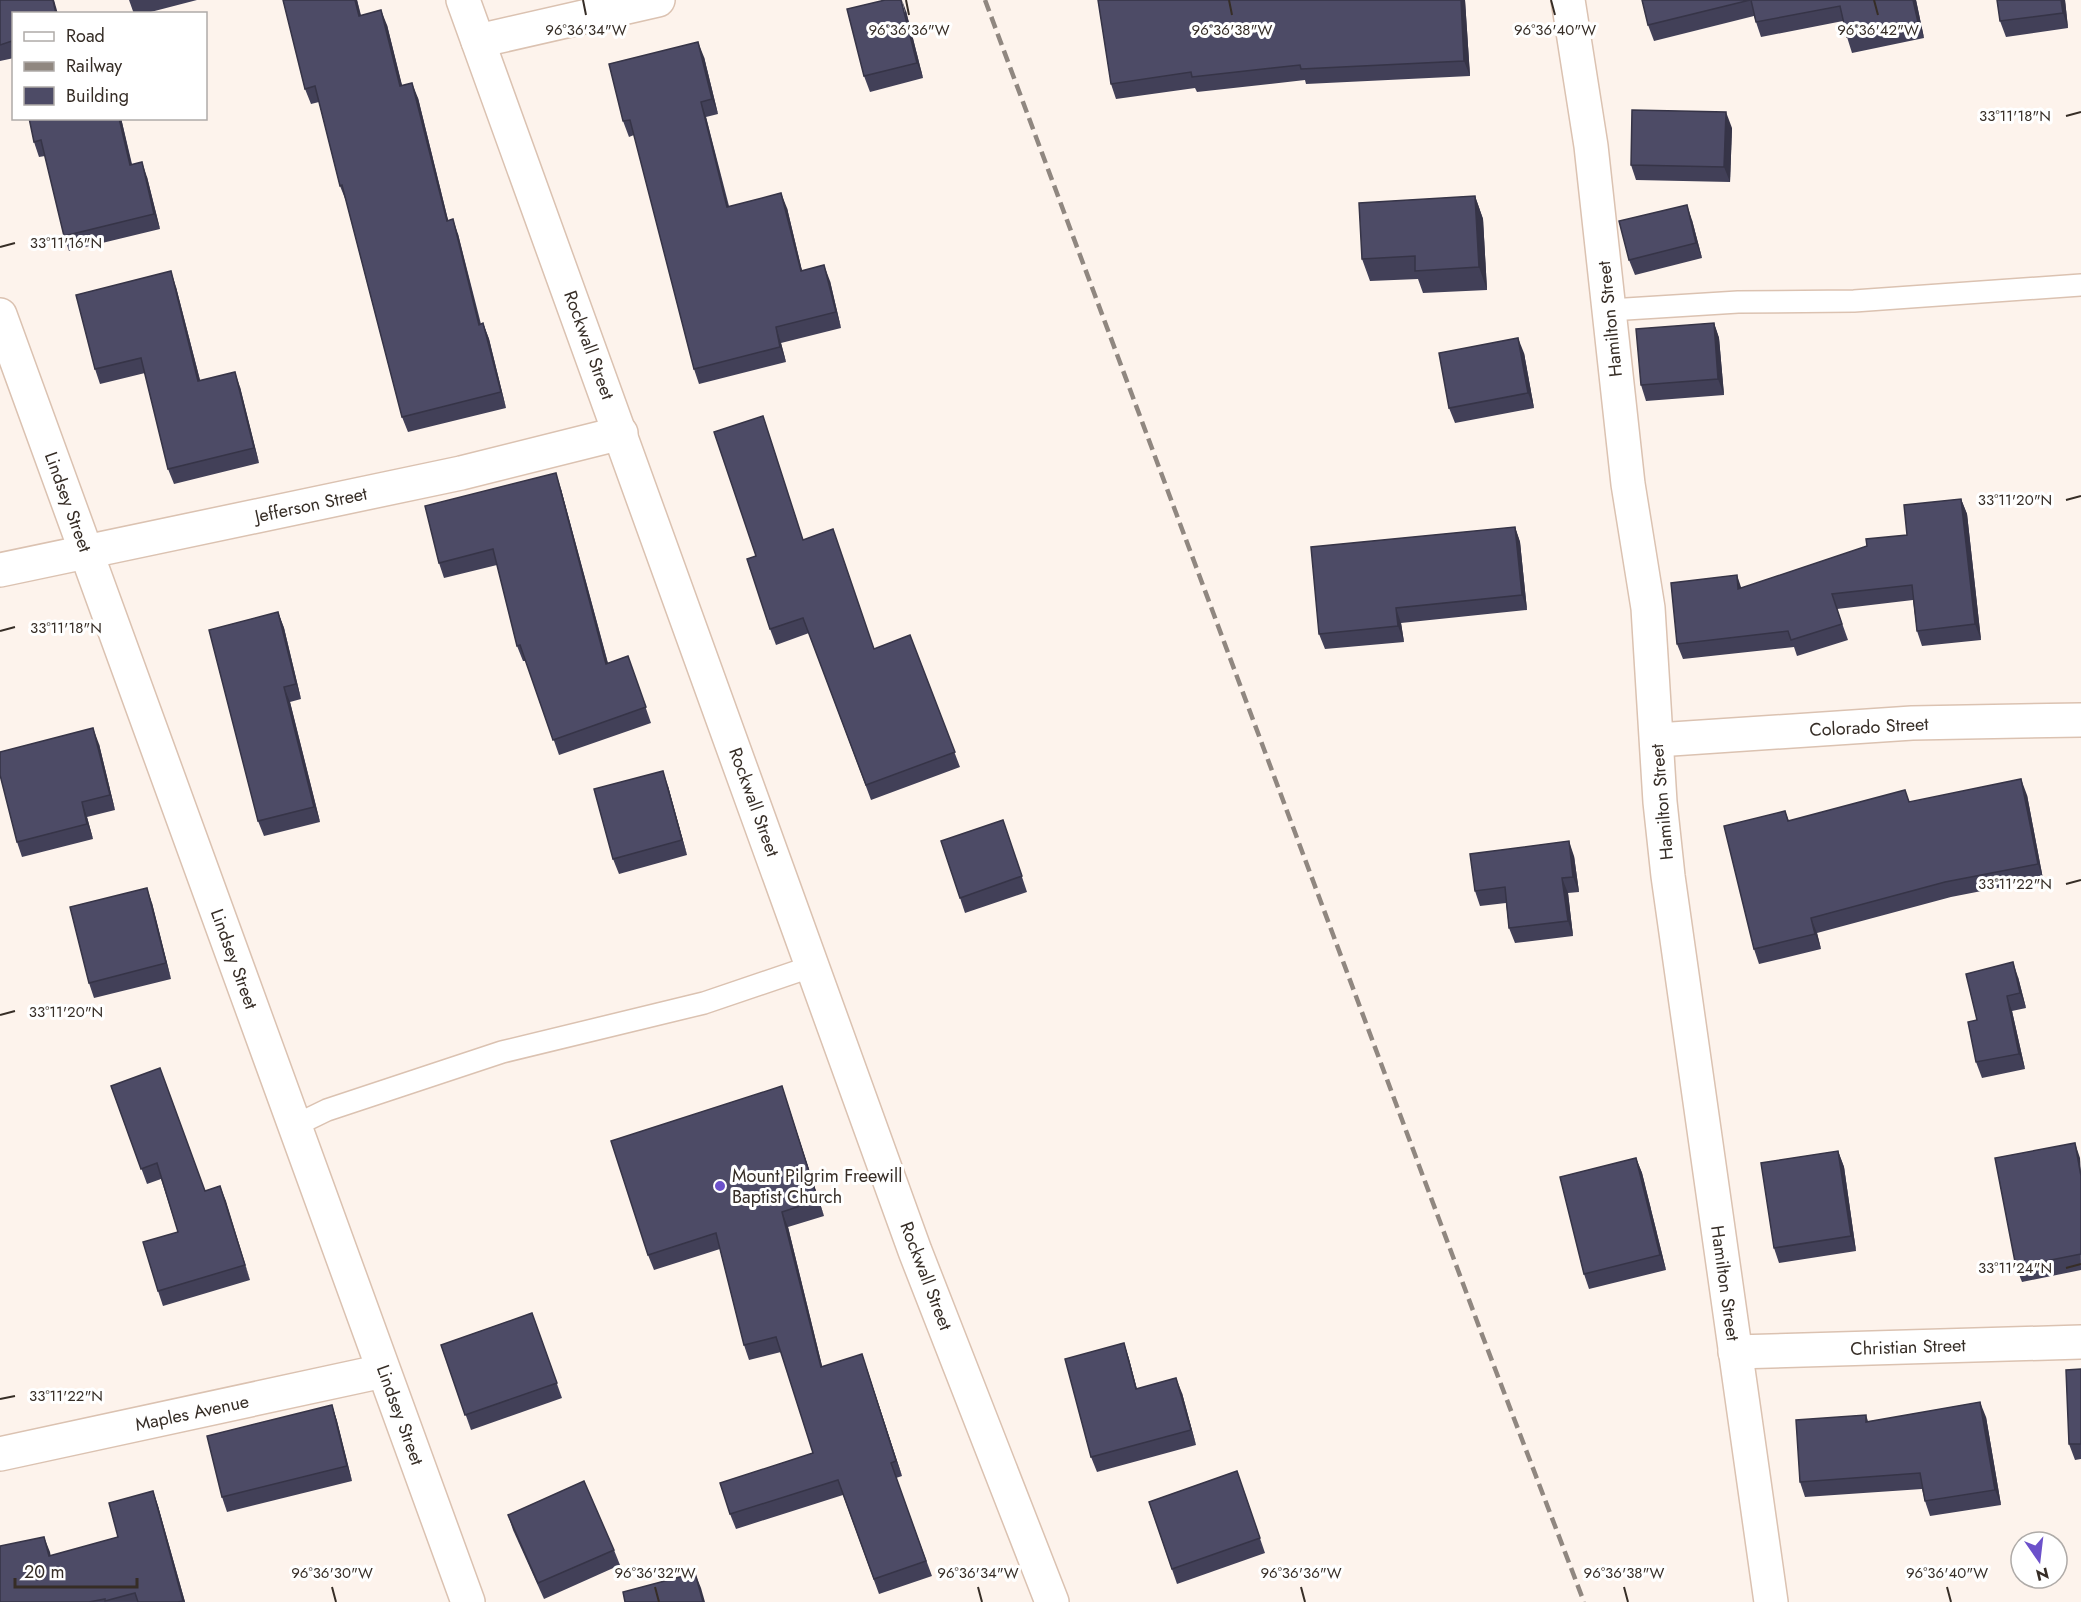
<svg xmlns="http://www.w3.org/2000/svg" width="2081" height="1602" viewBox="0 0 2081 1602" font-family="Jost,sans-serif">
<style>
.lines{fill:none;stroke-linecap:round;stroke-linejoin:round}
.lane-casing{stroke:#dbc2b1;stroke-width:24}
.street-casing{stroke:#dbc2b1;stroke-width:36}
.lane{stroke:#fff;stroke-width:21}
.street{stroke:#fff;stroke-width:33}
.rail{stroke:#908780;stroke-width:4.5;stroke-dasharray:12 6;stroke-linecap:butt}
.wall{fill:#424058}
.shaded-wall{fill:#363447}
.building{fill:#4d4b66;stroke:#363447;stroke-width:1.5}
.ticks{fill:none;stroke:#362d26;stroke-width:2}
.poi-dot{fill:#6c51ca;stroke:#fff;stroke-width:2}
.labels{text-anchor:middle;stroke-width:6;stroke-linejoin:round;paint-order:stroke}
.street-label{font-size:18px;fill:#362d26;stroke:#fff}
.poi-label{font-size:18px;fill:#362d26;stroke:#fff;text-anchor:start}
.ticks-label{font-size:15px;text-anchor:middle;fill:#362d26;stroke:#fff;stroke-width:6;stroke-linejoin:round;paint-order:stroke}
</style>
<rect width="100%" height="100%" fill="#fdf3ec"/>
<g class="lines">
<g class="lane-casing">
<g id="lane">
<polyline points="1610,310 1738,302 1854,301 2081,285"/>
<polyline points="294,1126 327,1110 502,1052 704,1003 813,966"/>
</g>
</g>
<g class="street-casing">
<g id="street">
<polyline points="463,0 915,1251 1052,1602"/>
<polyline points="1568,0 1591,146 1628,484 1648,608 1660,802 1668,876 1771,1602"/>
<polyline points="478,41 658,0"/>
<polyline points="0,315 468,1602"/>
<polyline points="0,570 461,473 621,433"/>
<polyline points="1657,740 1912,723 2081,720"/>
<polyline points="1735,1352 2081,1342"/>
<polyline points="0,1454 383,1371"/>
</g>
</g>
<use href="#lane" class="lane"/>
<use href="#street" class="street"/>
<polyline class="rail" points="985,0 1481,1332 1584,1602"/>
</g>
<g class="wall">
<polygon points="0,0 14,14 14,58 0,61"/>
<polygon points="129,0 197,0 143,14 134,14"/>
<polygon points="283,0 357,0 361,15 387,25 402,86 418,98 448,220 458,234 481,324 483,323 489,339 506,408 408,432 402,417 346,201 340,186 319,102 311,104 305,89"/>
<polygon points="1098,0 1465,0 1470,76 1306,84 1305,80 1197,92 1195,88 1116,99 1111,84"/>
<polygon points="1642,0 1916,0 1924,38 1852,53 1847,37 1843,21 1761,37 1754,16 1654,41 1648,25"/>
<polygon points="1997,0 2065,0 2068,28 2006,37 2000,21"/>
<polygon points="906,11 923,78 870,92 864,76"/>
<polygon points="704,57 718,114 706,117 729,206 787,208 802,271 830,281 841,328 781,343 786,362 699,384 694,369 634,135 629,137 623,121"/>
<polygon points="29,118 121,118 132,164 147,177 160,229 69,251 64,236 45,156 39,157 34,142"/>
<polygon points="1732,128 1730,182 1636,180 1631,165"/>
<polygon points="1475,196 1483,219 1487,290 1423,293 1418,279 1370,281 1362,259"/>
<polygon points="1692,220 1702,258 1635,275 1629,260"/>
<polygon points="176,287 200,380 240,387 259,463 174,484 168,469 145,373 100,384 95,369"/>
<polygon points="1714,323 1719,338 1724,395 1646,401 1641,385"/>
<polygon points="1524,353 1534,408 1455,423 1449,408"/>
<polygon points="768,432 803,540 874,649 910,635 960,767 871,800 809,633 776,645 770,629 756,556"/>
<polygon points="561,489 608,663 628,656 651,723 559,755 526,661 523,661 517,646 497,565 444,578 439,563"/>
<polygon points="1961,499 1967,514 1981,640 1922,646 1917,631 1913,600 1837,609 1848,640 1797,656 1794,647 1683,659 1677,644 1741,588 1907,535"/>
<polygon points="1515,527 1520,542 1527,610 1401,623 1404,642 1325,649 1319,634"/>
<polygon points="278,612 284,628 301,699 290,702 320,822 264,836 258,821"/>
<polygon points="99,744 115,810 87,817 93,839 22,857 17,842"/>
<polygon points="668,786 687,855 619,874 613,859"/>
<polygon points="2027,795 2043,879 1951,897 1817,933 1821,949 1759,964 1754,949 1785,811 1789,821 1910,802"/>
<polygon points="1008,835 1027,892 965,913 960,898"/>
<polygon points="1574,856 1579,892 1568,893 1573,936 1515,943 1509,928 1506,903 1480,906 1475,891"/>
<polygon points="152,903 171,979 94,998 89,983"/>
<polygon points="2018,977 2026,1008 2012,1011 2025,1069 1982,1078 1976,1062 1977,1020"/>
<polygon points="111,1086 205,1191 220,1186 250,1280 163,1306 158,1291 178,1232 161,1179 147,1184"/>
<polygon points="782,1086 824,1216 788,1227 822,1366 867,1369 902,1476 896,1478 932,1576 879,1594 843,1495 736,1529 730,1514 813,1453 781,1352 749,1360 744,1345 720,1249 654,1270 648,1255"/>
<polygon points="1838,1151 1844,1167 1856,1251 1779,1263 1774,1248"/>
<polygon points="1636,1158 1642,1173 1666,1270 1589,1289 1584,1274"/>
<polygon points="2080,1158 2081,1270 2022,1282 2016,1267"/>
<polygon points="532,1313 562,1398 471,1430 441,1345"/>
<polygon points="1124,1343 1129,1359 1137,1389 1182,1393 1196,1445 1097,1472 1091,1457"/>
<polygon points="2081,1369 2081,1459 2075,1460 2069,1444"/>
<polygon points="332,1405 337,1421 352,1481 227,1512 222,1497"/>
<polygon points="1866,1415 1868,1421 1986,1417 2001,1505 1930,1516 1925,1501 1922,1489 1805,1497 1800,1482"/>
<polygon points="1237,1471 1265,1553 1177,1584 1149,1502"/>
<polygon points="153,1491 158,1506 185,1602 0,1602 50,1552 50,1556 118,1537"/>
<polygon points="508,1515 614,1550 620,1565 544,1599 513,1530"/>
</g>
<g class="shaded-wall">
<polygon points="53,0 54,0 58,14 56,14"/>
<polygon points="355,0 357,0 364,31 359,16"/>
<polygon points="902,0 906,11 923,78 917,63"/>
<polygon points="1461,0 1465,0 1470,76 1464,61"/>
<polygon points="1913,0 1916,0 1924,38 1918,22"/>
<polygon points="2061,0 2065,0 2068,28 2063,13"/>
<polygon points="381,10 387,25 406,101 400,86"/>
<polygon points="698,42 704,57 718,114 712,99"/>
<polygon points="412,83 418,98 452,236 447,221"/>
<polygon points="701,102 706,117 732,222 727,207"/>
<polygon points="1726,112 1732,128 1730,182 1724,167"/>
<polygon points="119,118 121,118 135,180 130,165"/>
<polygon points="142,162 147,177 160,229 154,214"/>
<polygon points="781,193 787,208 806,287 801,271"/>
<polygon points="1475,196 1483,219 1487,290 1479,267"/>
<polygon points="1687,205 1692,220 1702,258 1696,243"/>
<polygon points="453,219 458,234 484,340 479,325"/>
<polygon points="824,265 830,281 841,328 836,312"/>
<polygon points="171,271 176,287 204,396 198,381"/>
<polygon points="483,323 489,339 506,408 501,392"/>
<polygon points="1714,323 1719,338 1724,395 1718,379"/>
<polygon points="776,327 781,343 786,362 780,347"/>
<polygon points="1518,338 1524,353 1534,408 1528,393"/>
<polygon points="235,372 240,387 259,463 254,448"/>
<polygon points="556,473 561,489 612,679 606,664"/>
<polygon points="1961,499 1967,514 1981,640 1975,624"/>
<polygon points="1515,527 1520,542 1527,610 1522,595"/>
<polygon points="1737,575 1742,590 1738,589"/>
<polygon points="1396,608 1401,623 1404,642 1398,626"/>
<polygon points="278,612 284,628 301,699 296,684"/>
<polygon points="284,687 290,702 320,822 314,807"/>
<polygon points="93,728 99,744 115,810 110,795"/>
<polygon points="663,771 668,786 687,855 682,840"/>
<polygon points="2021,779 2027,795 2043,879 2038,864"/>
<polygon points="82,802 87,817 93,839 87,824"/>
<polygon points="1569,841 1574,856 1579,892 1573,877"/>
<polygon points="1562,878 1568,893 1573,936 1568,921"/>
<polygon points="147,888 152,903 171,979 166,963"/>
<polygon points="1811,918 1817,933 1821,949 1815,934"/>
<polygon points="2013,962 2018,977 2026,1008 2020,993"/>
<polygon points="2007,996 2012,1011 2025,1069 2019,1054"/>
<polygon points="782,1086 787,1102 824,1216 818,1200"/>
<polygon points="2075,1143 2080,1158 2081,1176"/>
<polygon points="1838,1151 1844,1167 1856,1251 1851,1236"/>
<polygon points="1636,1158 1642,1173 1666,1270 1660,1255"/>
<polygon points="220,1186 226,1201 250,1280 245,1265"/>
<polygon points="782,1212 788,1227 826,1382 821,1367"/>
<polygon points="1124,1343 1129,1359 1141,1405 1136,1389"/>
<polygon points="862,1354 867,1369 902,1476 896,1461"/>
<polygon points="1176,1378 1182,1393 1196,1445 1191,1430"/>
<polygon points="1980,1402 1986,1417 2001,1505 1995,1490"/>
<polygon points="332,1405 337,1421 352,1481 347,1466"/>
<polygon points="153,1491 158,1506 185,1602 184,1602 183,1601"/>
<polygon points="44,1537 50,1552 54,1572 49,1556"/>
<polygon points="695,1573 701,1588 705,1602 703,1602"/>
</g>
<g class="building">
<polygon points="0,0 53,0 56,14 14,14 14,50 12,41 0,45"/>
<polygon points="283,0 355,0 359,16 381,10 400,86 412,83 447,221 453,219 479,325 483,323 501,392 402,417 342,185 340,186 315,86 305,89"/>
<polygon points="885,0 901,0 917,63 864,76 847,9"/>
<polygon points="1098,0 1461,0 1464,61 1301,69 1300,65 1192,77 1191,72 1111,84"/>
<polygon points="1642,0 1750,0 1648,25"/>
<polygon points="1751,0 1913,0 1918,22 1847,37 1840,6 1756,22"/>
<polygon points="1997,0 2061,0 2063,13 2000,21"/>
<polygon points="698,42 712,99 701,102 727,207 781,193 801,271 824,265 836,312 776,327 780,347 694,369 630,120 623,121 609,64"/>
<polygon points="1632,110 1726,112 1724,167 1631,165"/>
<polygon points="29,118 119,118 130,165 142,162 154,214 64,236 41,140 34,142"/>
<polygon points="1475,196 1479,267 1415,271 1415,256 1362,259 1359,203"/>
<polygon points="1687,205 1696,243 1629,260 1619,221"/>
<polygon points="171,271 198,381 235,372 254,448 168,469 141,358 95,369 76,295"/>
<polygon points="1714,323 1718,379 1641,385 1636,329"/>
<polygon points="1518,338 1528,393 1449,408 1439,353"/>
<polygon points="763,416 803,540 833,529 874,649 910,635 955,752 866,785 803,618 770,629 747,559 756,556 714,432"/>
<polygon points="556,473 606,664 628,656 646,707 553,740 520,645 517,646 493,549 439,563 425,506"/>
<polygon points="1961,499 1975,624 1917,631 1912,585 1832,594 1842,624 1791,640 1788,631 1677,644 1671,583 1737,575 1738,589 1867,546 1866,539 1907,535 1904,505"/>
<polygon points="1515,527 1522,595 1396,608 1398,626 1319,634 1311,547"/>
<polygon points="278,612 296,684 284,687 314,807 258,821 209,630"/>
<polygon points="93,728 110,795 82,802 87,824 17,842 0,775 0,752"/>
<polygon points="663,771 682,840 613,859 594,789"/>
<polygon points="2021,779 2038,864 1945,882 1811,918 1815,934 1754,949 1724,826 1785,811 1788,821 1905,790 1909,802"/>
<polygon points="1003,820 1022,876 960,898 941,841"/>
<polygon points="1569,841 1573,877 1562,878 1568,921 1509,928 1505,887 1475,891 1470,854"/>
<polygon points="147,888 166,963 89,983 70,907"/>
<polygon points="2013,962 2020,993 2007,996 2019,1054 1976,1062 1968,1022 1977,1020 1966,974"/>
<polygon points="160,1068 205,1191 220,1186 245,1265 158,1291 143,1242 178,1232 157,1163 141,1169 111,1086"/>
<polygon points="782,1086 818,1200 782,1212 821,1367 862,1354 896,1461 891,1463 926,1561 874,1579 838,1480 730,1514 720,1483 813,1453 776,1337 744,1345 716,1233 648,1255 611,1141"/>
<polygon points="2075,1143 2081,1176 2081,1254 2016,1267 1995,1158"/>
<polygon points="1838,1151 1851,1236 1774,1248 1761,1163"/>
<polygon points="1636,1158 1660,1255 1584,1274 1560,1177"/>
<polygon points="532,1313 557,1383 465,1415 441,1345"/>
<polygon points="1124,1343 1136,1389 1176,1378 1191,1430 1091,1457 1065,1359"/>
<polygon points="2081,1369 2081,1444 2069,1444 2066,1370"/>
<polygon points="1980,1402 1995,1490 1925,1501 1920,1473 1800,1482 1796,1420 1866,1415 1866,1422"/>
<polygon points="332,1405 347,1466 222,1497 207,1436"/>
<polygon points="1237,1471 1260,1538 1172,1569 1149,1502"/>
<polygon points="584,1481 614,1550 538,1583 508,1515"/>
<polygon points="153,1491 183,1601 178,1602 138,1602 135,1593 105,1601 105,1599 89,1602 0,1602 0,1546 44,1537 49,1556 118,1537 109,1503"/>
<polygon points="695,1573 703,1602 625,1602 623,1592"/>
</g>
<path class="ticks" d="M 583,0 L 586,15M 906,0 L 909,15M 1229,0 L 1232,15M 1551,0 L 1555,15M 1874,0 L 1878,15M 2066,116 L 2081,112M 0,247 L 15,243M 2066,500 L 2081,496M 0,631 L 15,627M 2066,884 L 2081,880M 0,1015 L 15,1011M 2066,1268 L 2081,1264M 0,1399 L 15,1396M 332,1587 L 336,1602M 655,1587 L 659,1602M 978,1587 L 982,1602M 1301,1587 L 1305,1602M 1624,1587 L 1628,1602M 1947,1587 L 1951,1602"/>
<circle class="poi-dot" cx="720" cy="1186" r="6"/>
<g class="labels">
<g class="street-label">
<text transform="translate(1610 319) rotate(-96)" y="6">Hamilton Street</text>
<text transform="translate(589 345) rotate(70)" y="6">Rockwall Street</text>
<text transform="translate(68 502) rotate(70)" y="6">Lindsey Street</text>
<text transform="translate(311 505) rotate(-12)" y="6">Jefferson Street</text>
<text transform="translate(1869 727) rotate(-3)" y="6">Colorado Street</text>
<text transform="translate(754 802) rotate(70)" y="6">Rockwall Street</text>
<text transform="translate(1662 802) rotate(-95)" y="6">Hamilton Street</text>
<text transform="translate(234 959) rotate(70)" y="6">Lindsey Street</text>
<text transform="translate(926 1276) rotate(69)" y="6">Rockwall Street</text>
<text transform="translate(1725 1283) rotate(82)" y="6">Hamilton Street</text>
<text transform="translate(1908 1347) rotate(-2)" y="6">Christian Street</text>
<text transform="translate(192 1413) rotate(-12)" y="6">Maples Avenue</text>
<text transform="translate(400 1415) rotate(70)" y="6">Lindsey Street</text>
</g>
<g class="poi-label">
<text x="732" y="1182">Mount Pilgrim Freewill<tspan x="732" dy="21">Baptist Church</tspan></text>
</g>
</g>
<g class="ticks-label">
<text x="586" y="35">96°36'34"W</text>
<text x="909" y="35">96°36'36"W</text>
<text x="1232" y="35">96°36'38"W</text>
<text x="1555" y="35">96°36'40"W</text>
<text x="1878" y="35">96°36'42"W</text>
<text x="2015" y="121">33°11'18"N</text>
<text x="66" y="248">33°11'16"N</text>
<text x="2015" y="505">33°11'20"N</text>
<text x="66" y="633">33°11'18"N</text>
<text x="2015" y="889">33°11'22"N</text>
<text x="66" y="1017">33°11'20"N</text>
<text x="2015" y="1273">33°11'24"N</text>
<text x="66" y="1401">33°11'22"N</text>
<text x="332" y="1578">96°36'30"W</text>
<text x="655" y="1578">96°36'32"W</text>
<text x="978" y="1578">96°36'34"W</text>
<text x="1301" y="1578">96°36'36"W</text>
<text x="1624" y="1578">96°36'38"W</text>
<text x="1947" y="1578">96°36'40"W</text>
</g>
<rect x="12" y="12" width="195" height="108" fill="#ffffff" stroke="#afaba8" stroke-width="1.5"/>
<rect x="24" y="32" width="30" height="9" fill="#ffffff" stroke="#afaba8" stroke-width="1.5"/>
<text x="66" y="42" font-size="18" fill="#362d26">Road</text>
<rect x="24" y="62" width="30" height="9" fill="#908780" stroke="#afaba8" stroke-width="1.5"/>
<text x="66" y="72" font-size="18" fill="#362d26">Railway</text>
<rect x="24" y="87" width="30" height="18" fill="#4d4b66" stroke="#afaba8" stroke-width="1.5"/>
<text x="66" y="102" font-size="18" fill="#362d26">Building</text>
<g transform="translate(2039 1560) rotate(166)"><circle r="28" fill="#ffffff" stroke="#afaba8" stroke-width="1.5"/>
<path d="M0-4.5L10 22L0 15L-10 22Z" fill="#6c51ca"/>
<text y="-9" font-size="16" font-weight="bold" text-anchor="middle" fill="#362d26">N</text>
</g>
<path d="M15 1578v9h122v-9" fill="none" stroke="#362d26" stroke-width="3"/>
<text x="24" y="1578" font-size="18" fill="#362d26" stroke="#ffffff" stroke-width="4.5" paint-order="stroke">20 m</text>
</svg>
